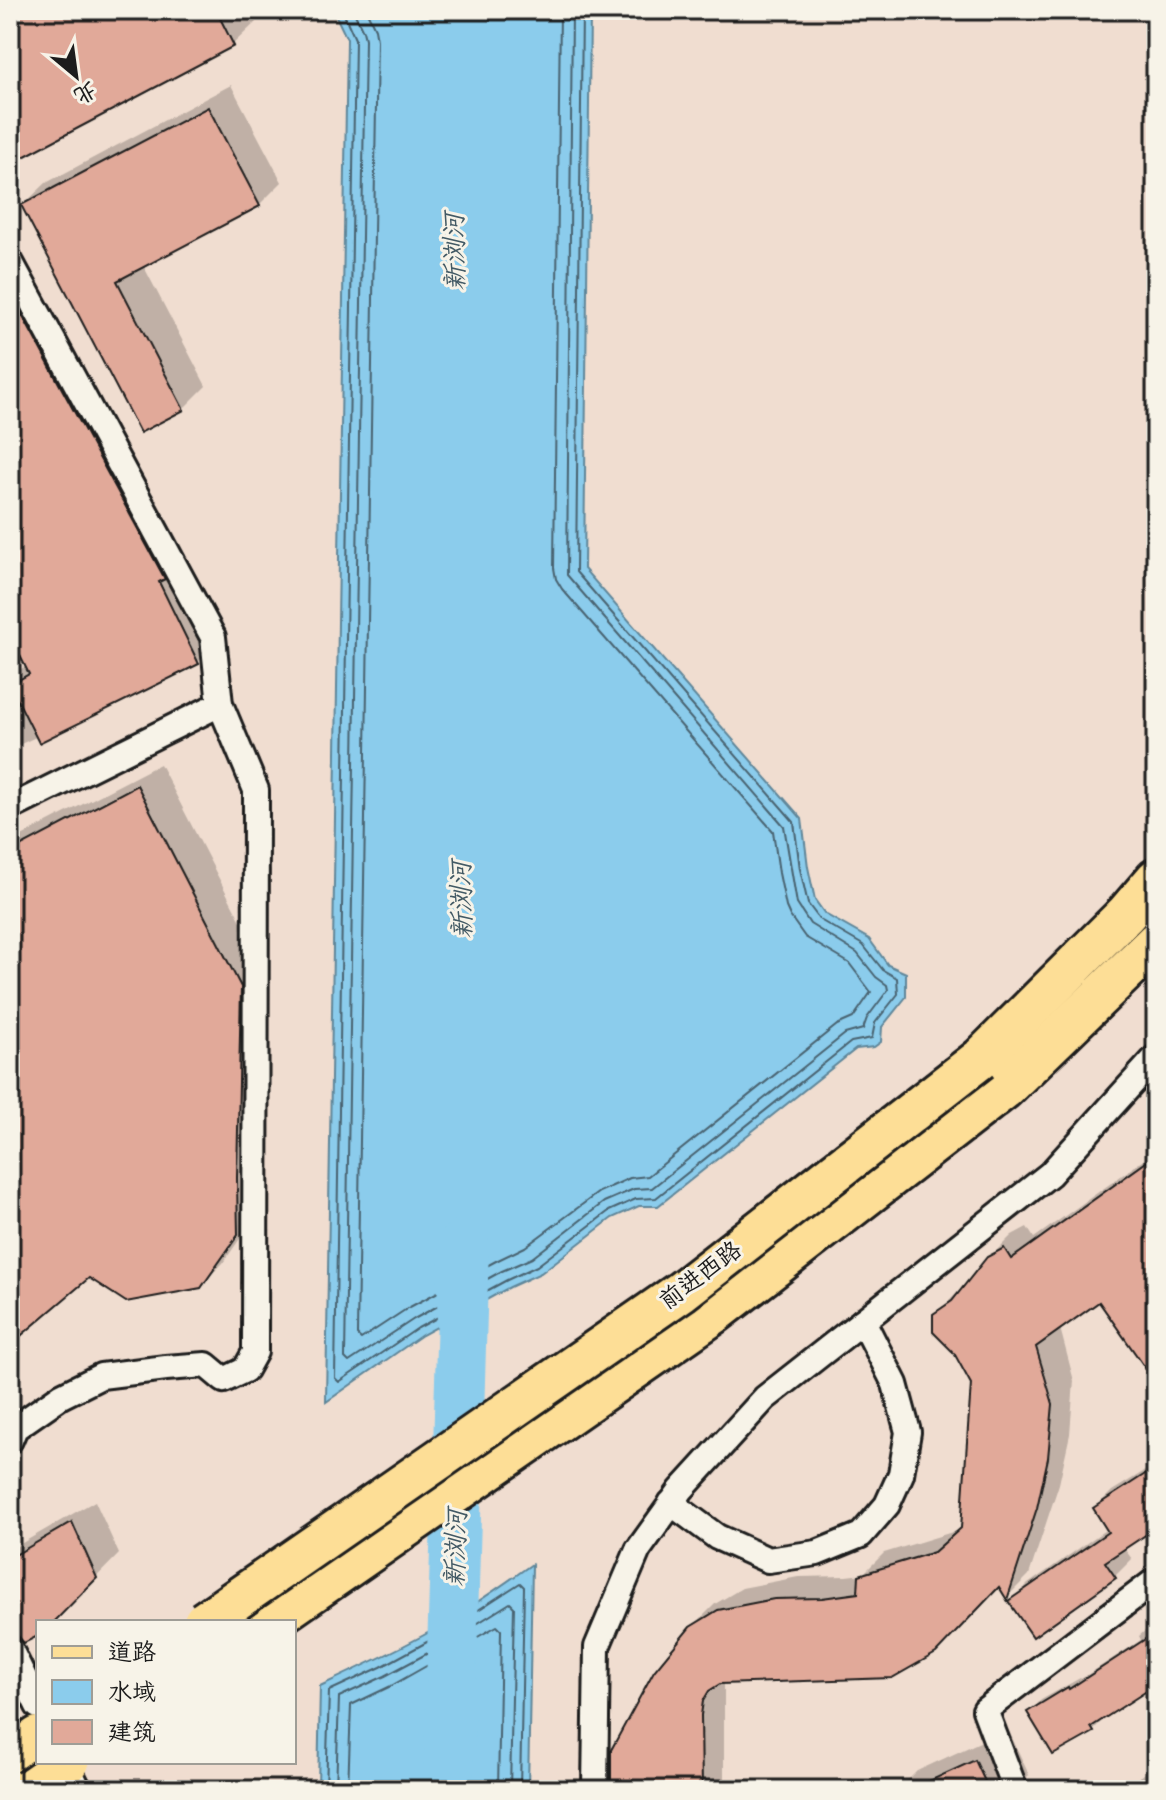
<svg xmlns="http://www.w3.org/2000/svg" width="1166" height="1800" viewBox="0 0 1166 1800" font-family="Mali,'LXGW WenKai TC',sans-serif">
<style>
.water{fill:#8bccec;stroke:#5f8699;stroke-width:2}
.shadow{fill:#0003}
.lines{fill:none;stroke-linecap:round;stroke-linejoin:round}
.shore{stroke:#48626f;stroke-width:2}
.river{stroke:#8bccec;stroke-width:50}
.building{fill:#e1a999;stroke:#1c1c1c;stroke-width:2}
.street-casing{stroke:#1c1c1c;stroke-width:30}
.primary-casing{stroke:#1c1c1c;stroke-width:46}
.street{stroke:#f7f3e8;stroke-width:24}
.primary{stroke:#fdde96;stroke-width:40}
.primary-bridge-casing{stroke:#1c1c1c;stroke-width:46;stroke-linecap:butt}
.primary-bridge{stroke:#fdde96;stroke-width:40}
.labels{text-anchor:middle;stroke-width:6;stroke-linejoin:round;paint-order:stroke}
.street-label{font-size:24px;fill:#1c1c1c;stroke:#f7f3e8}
.water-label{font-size:26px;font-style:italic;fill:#435a65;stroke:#f7f3e8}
</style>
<rect width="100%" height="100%" fill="#f0ddd0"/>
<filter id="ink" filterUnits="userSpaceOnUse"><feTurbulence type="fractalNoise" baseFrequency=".0125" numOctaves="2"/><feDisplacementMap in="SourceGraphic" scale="16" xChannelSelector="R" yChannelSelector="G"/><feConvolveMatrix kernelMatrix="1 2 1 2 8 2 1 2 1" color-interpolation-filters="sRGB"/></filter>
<g filter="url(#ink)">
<g class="water">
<polygon points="333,10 590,10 584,569 802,819 808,867 815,900 825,914 869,939 888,965 906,973 906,997 882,1027 881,1042 874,1047 856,1049 658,1206 639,1206 612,1218 541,1273 510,1287 422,1335 326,1402 347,39"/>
<path d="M 532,1564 L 528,1790 L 318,1790 L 320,1686 C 359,1668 396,1651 433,1630 C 467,1610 500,1587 532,1564 Z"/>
</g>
<g class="shadow">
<polygon points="10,10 250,10 256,22 233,44 10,162"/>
<polygon points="231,85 282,182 259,205 143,265 206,386 183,409 23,205 46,183"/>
<polygon points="10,219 18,233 18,245 186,555 181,560 220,640 198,662 10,749 10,674 27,666 10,631"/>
<polygon points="160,764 263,964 260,1210 223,1263 200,1286 89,1275 10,1342 10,842"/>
<polygon points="1156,1151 1156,1379 1099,1300 1060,1328 1074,1381 1070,1434 1059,1484 1029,1575 1008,1596 999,1585 724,1681 724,1790 613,1790 691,1628 715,1604 742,1588 798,1577 846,1576 863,1574 884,1553 959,1530 963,1526 973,1384 935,1315 958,1292 967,1285 989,1258 1012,1235 1027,1227 1034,1238"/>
<polygon points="1156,1464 1156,1526 1123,1547 1132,1559 1114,1577 1011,1601 1028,1584 1108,1528 1095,1508 1112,1491"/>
<polygon points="95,1501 119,1554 52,1622 38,1622 38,1634 18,1634 10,1642 10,1550"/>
<polygon points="1156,1621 1156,1681 1103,1717 1104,1719 1093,1730 1030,1712 1041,1700 1080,1678 1081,1679 1141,1640 1139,1636"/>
<polygon points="1008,1729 1029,1775 1014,1790 898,1790 917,1771"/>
<polygon points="1156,1766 1156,1790 1120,1790"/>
</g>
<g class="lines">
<g class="shore">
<polyline points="342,10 355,39 335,1378 339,1382 418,1328 507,1280 537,1266 609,1211 636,1199 656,1198 851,1042 872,1038 875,1023 898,994 897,978 883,970 863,945 820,920 808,904 800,869 794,822 576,572 582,10"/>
<polyline points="353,10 363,31 365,39 345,1358 349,1362 414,1319 502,1271 532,1258 604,1202 634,1189 652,1188 845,1034 863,1029 867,1018 888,990 887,985 876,977 857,953 810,924 797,904 784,826 567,575 572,10"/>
<polyline points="366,10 375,29 377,40 357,1335 361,1339 408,1308 496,1261 525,1247 599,1192 630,1178 648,1176 837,1025 853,1018 871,992 849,963 805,937 790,916 786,907 779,873 773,831 562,589 556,579 554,568 560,10"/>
<polyline points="326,1790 329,1691 381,1667 438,1636 520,1583 524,1587 520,1790"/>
<polyline points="336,1790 339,1697 385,1676 443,1645 510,1603 514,1607 510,1790"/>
<polyline points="348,1790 351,1705 391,1686 497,1626 501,1630 498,1790"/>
</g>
<polyline class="river" points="448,1790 464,1244"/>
</g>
<g class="building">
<polygon points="10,10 216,10 234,46 10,164"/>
<polygon points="208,107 260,206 117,281 184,410 140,433 21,205"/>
<polygon points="10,293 165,579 159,582 199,664 39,743 10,685 29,674 10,635"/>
<polygon points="137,785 241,987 237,1178 238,1235 201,1288 126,1302 89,1278 10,1345 10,852"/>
<polygon points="1156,1155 1156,1383 1099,1302 1036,1347 1053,1404 1048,1458 1037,1508 1007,1600 999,1587 936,1653 892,1678 720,1684 709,1691 703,1701 701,1715 702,1790 611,1790 611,1750 654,1671 690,1627 718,1610 774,1599 822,1598 858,1593 859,1575 934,1552 961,1528 971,1384 954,1353 933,1332 933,1314 952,1301 987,1257 1004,1248 1011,1259"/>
<polygon points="1156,1467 1156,1528 1105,1562 1116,1578 1033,1637 1008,1601 1108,1532 1093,1508"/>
<polygon points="72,1522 97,1578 54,1622 38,1622 38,1636 24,1643 18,1636 10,1634 10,1558"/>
<polygon points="1156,1632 1156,1685 1091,1727 1094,1732 1053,1755 1027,1712 1068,1687 1069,1689"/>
<polygon points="975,1760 989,1790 910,1790"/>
</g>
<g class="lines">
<g class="street-casing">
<g id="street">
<polyline points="10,261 213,637 220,704"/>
<polyline points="10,808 220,704 256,790 255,1352 245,1370 224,1380 206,1365 166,1368 101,1376 61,1396 15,1428 10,1440"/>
<polyline points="671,1503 717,1537 768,1560 817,1553 861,1535 887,1505 901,1474 908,1432 895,1384 863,1321"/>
<polyline points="10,1649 38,1706"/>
<polyline points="65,1762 79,1790"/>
<polyline points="595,1790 597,1647 638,1550 681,1490 765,1398 1050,1174 1156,1057"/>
<polyline points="1015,1790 985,1710 1156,1580"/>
</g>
</g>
<g class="primary-casing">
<g id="primary">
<polyline points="980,1059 1126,914 1156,879"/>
<polyline points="269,1622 715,1313 1004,1089 1156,942"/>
<polyline points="10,1757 38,1737"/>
</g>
</g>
<use href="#street" class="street"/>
<use href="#primary" class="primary"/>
<g class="primary-bridge-casing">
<g id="primary-bridge">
<polyline points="204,1622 682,1291 980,1059"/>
<polyline points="29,1790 69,1762"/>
</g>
</g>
<use href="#primary-bridge" class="primary-bridge"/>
</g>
</g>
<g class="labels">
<g class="street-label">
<text transform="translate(700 1275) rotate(-37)" y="8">前进西路</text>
</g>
<g class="water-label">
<text transform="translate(454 252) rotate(-91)" y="9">新浏河</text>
<text transform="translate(461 900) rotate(-91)" y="9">新浏河</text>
<text transform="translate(455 1548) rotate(-88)" y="9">新浏河</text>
</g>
</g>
<rect width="1166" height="1800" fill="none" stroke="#f7f3e8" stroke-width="40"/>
<rect x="20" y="20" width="1126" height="1760" fill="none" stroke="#1c1c1c" stroke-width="3" filter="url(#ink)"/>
<rect x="36" y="1620" width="260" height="144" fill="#f7f3e8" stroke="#9f9d96" stroke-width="2"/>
<rect x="52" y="1646" width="40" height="12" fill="#fdde96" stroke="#9f9d96" stroke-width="2"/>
<text x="108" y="1660" font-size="24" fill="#1c1c1c">道路</text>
<rect x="52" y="1680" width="40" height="24" fill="#8bccec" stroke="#9f9d96" stroke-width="2"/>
<text x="108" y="1700" font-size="24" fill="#1c1c1c">水域</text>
<rect x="52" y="1720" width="40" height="24" fill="#e1a999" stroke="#9f9d96" stroke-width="2"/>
<text x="108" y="1740" font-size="24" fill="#1c1c1c">建筑</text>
<g transform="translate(76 76) rotate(151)" stroke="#f7f3e8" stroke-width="6" paint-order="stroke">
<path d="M0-6L14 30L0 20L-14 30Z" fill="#1c1c1c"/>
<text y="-12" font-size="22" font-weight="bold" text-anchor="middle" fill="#1c1c1c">北</text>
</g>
</svg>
